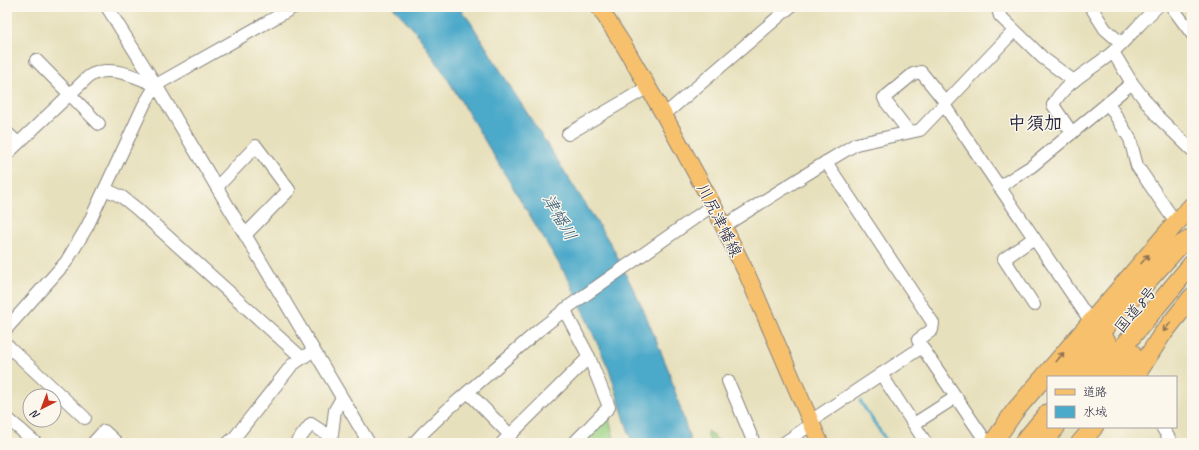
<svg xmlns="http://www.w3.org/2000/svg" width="1199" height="450" viewBox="0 0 1199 450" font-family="Caveat,'Klee One',sans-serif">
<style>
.green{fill:#9bd385;stroke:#5e7a60}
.water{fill:#4ba9c9;stroke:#366682}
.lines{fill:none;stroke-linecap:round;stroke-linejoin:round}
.stream{stroke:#4ba9c9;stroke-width:3}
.minor-casing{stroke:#84817c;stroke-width:14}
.major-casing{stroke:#84817c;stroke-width:18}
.highway-casing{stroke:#84817c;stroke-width:20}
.minor{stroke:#fff;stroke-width:12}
.major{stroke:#f7c06c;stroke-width:16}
.highway{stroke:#f7c06c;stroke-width:18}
.oneway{stroke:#8c7154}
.labels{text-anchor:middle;stroke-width:3;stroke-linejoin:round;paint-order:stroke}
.street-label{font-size:16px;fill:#22223b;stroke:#fbf7ec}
.water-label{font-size:17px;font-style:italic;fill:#325874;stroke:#fbf7ec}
.quarter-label{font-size:18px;font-weight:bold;fill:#22223b;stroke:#fbf7ec}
</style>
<rect width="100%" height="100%" fill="#fbf7ec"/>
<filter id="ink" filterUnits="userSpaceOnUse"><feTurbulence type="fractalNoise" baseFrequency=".025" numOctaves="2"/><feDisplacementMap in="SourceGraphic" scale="8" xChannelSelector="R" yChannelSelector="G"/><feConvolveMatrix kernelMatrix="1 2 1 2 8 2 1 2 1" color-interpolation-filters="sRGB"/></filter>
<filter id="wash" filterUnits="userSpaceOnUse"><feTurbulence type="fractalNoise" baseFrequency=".012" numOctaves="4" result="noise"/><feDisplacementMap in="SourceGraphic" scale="16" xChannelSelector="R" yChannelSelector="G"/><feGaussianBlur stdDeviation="0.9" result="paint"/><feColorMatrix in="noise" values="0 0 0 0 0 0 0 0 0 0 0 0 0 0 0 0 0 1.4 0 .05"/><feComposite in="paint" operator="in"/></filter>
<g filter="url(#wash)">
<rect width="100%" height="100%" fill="#e7e0bc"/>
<g class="green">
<polygon points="608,415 615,443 580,443"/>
<polygon points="707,431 721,443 710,443"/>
</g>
<polygon class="water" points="393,7 458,7 470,21 513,91 612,246 643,309 668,369 691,443 632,443 610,372 570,282 444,73 416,32"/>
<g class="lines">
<g class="stream">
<polyline points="860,401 888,443"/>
<polyline points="1189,443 1192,441"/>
</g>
</g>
</g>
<g filter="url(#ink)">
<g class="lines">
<g class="minor-casing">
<g id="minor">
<polyline points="107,7 156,85 369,443"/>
<polyline points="1000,7 998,9 1000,16 1043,58 1074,81"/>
<polyline points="1091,7 1105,29 1121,43"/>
<polyline points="1172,7 1192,34"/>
<polyline points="1113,52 1132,83 1158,117 1192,150"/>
<polyline points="36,60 99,124"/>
<polyline points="1108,103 1130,139 1137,166 1176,223"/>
<polyline points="944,105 1095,328"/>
<polyline points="664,115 790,7"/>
<polyline points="909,132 886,102 884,98 913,74 921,72 946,103"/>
<polyline points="7,133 18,143"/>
<path d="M 1072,133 L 1053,105 C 1066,80 1094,69 1114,51 C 1129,37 1142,21 1157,7"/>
<polyline points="568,134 648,87"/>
<path d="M 7,154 L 88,77 C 91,75 95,73 99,72 C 119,68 138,78 156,85"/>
<polyline points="826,162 933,323 932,330 918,340 922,347"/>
<polyline points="217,187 256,146 289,190 245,235"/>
<polyline points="999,187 1032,166 1132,83"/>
<polyline points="105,189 122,197 136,208 302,358"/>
<polyline points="724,226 826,162 856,144 920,130 1014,31"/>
<polyline points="1034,305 1004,259 1034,238"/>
<polyline points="565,309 570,321 589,357 609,407 574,443"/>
<polyline points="7,328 66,262 87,227 144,105 156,85 294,7"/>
<polyline points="7,345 85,418"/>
<polyline points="881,374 926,443"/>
<polyline points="728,381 754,443"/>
<polyline points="468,392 510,435"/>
<polyline points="7,418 36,443"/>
<polyline points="914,424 956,397"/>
<polyline points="1162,427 1172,443"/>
<polyline points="331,442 335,410 342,398"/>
<polyline points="93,443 104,431 117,443"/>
<polyline points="228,443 235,437 292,365 308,354"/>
<polyline points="296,443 311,424 331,437"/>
<polyline points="414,443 425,431 446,411 539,330 571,305 713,205"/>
<polyline points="502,443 589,357"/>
<polyline points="784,443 803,430 818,416 922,347 987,443"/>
</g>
</g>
<g class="major-casing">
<polyline id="major" points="599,7 626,49 664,115 713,205 747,274 820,443"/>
</g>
<g class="highway-casing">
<g id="highway">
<polyline points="1059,377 1123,308 1179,246 1192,238"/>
<polyline points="1078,377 1107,342"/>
<polyline points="1098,377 1192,264"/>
<polyline points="1115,377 1132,353"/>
<polyline points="1135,377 1161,336 1192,297"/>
<polyline points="993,443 1014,412 1176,223 1192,206"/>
<polyline points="1023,443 1048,413"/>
<polyline points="1043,443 1056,427"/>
<polyline points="1080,443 1094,427"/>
</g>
</g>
<use href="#minor" class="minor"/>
<use href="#major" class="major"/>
<use href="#highway" class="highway"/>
</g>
<defs><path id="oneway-shaft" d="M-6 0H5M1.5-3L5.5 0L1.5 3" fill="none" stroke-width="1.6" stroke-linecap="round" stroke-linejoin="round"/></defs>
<g class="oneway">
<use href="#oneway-shaft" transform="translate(1145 259) rotate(-49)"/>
<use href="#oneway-shaft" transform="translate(1167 327) rotate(128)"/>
<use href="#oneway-shaft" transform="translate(1060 357) rotate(-50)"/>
</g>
</g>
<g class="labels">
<g class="street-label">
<text transform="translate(720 220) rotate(63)" y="6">川尻津幡線</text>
<text transform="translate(1135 309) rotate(-50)" y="6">国道8号</text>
</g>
<g class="water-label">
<text transform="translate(560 217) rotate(60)" y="6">津幡川</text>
</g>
<g class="quarter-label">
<text x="1035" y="129">中須加</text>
</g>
</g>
<rect width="1199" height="450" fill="none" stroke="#fbf7ec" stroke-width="24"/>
<rect x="1047" y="376" width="130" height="52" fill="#fbf7ec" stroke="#a4a2a5"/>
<rect x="1055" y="389" width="20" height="6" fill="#f7c06c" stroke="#a4a2a5"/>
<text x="1083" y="396" font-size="12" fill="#22223b">道路</text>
<rect x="1055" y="406" width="20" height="12" fill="#4ba9c9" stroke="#a4a2a5"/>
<text x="1083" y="416" font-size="12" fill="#22223b">水域</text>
<g transform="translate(42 408) rotate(222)"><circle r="19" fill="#fbf7ec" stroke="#a4a2a5"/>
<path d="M0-3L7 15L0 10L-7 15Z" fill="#c8321e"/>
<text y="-6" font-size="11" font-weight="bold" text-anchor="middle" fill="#22223b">N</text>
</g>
</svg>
